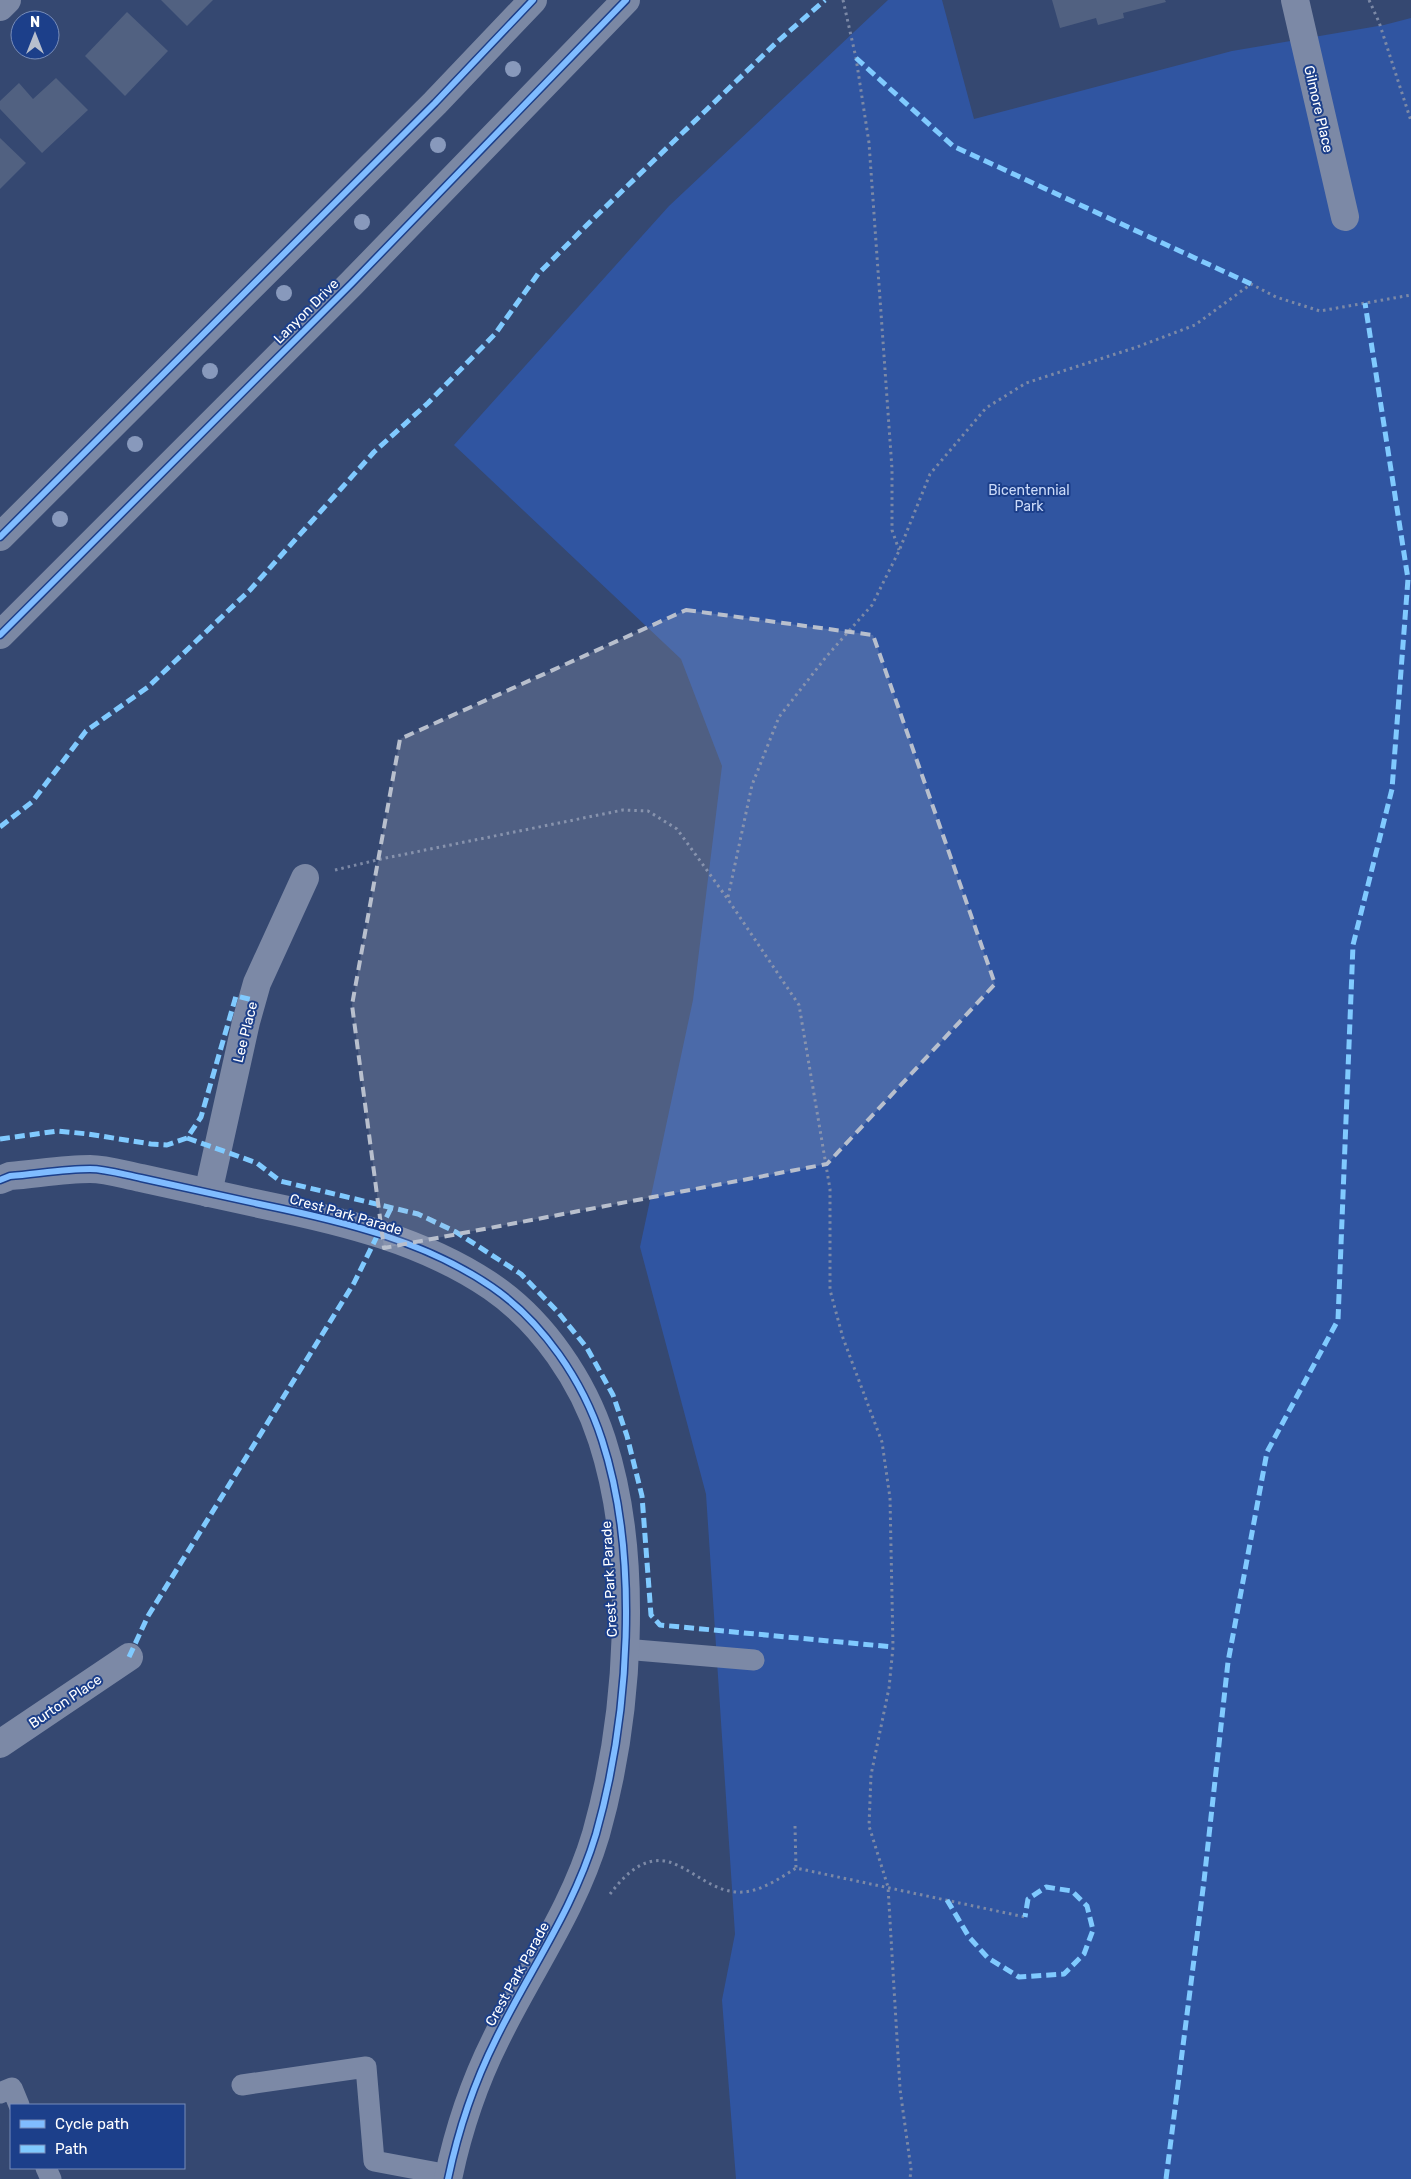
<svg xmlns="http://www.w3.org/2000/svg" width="1411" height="2179" viewBox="0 0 1411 2179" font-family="Rubik,sans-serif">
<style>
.green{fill:#3055a1}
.building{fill:#516181}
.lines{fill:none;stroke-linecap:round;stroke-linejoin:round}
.path{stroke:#7c89a6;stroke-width:3;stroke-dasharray:2.5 4;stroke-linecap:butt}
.lane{stroke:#7c89a6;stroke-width:21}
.street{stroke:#7c89a6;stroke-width:28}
.primary{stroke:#7b88a4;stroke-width:28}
.quiet{stroke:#80caff;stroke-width:5;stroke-dasharray:10 5;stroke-linecap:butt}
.cycleway-casing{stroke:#1c3f8a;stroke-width:9}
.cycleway{stroke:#80bcff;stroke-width:6}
.tree{fill:#8899bc}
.marked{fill:#b8bfcd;fill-opacity:0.2;stroke:#b8bfcd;stroke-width:4;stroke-dasharray:10 6;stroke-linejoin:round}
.labels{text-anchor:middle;stroke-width:4;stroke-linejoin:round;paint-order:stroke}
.street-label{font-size:14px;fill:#fff;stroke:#1c3f8a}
.park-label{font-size:14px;fill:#ccdbf9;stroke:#1c3f8a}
</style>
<rect width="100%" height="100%" fill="#354871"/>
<polygon class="green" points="888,0 942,0 974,119 1232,51 1384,25 1411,18 1411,2179 736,2179 722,2000 735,1934 706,1494 640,1247 693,1000 722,766 681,659 454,445 669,206"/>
<g class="building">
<polygon points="161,0 213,0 187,26"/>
<polygon points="1052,0 1165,0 1166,2 1123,13 1124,18 1098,25 1096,18 1060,28"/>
<polygon points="127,12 168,51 125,96 85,56"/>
<polygon points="56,78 88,110 42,153 0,109 0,101 19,83 33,99"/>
<polygon points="0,138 26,163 0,189"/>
</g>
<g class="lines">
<g class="path">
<polyline points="843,0 856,58 869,143 892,469 892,530 899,550"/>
<polyline points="1369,0 1379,22 1411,121"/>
<polyline points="335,870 381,859 623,810 648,811 677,829 727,898 799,1005 830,1189 830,1290 843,1338 882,1442 890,1498 893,1647 889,1688 871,1775 869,1826 888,1887 900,2089 911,2169 910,2179"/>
<polyline points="728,897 752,785 779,717 826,657 872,605 899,551 930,474 986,408 1026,383 1137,347 1195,325 1251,284 1276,297 1320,311 1411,295"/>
<polyline points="795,1826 796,1868"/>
<path d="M 610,1894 C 626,1873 648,1851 677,1865 C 697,1874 713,1890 736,1892 C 757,1894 779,1879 796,1868 L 1025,1917"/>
</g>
<g class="lane">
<polyline points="624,1649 754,1660"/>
<polyline points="242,2085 366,2067 374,2161 449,2175"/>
<polyline points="0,2093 12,2088 19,2105"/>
<polyline points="46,2168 51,2179"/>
</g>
<g class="street">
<polyline points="1295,0 1345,217"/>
<polyline points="0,7 7,0"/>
<path d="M 0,1180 L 10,1176 C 36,1174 64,1169 90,1169 C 107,1169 125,1175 141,1178 C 182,1187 223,1196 264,1205 C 342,1221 425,1241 492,1287 C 543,1322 583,1381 602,1440 C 640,1557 629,1717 596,1834 C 573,1911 530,1969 496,2039 C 474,2083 458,2131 448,2179"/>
<polyline points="208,1193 246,1022 257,983 305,878"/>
<polyline points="0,1744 129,1657"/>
</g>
<g class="primary">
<polyline points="0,537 435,103 533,0"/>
<polyline points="0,635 351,284 626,0"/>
</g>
<g class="quiet">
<polyline points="856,58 953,146 1251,284"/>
<polyline points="0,827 32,802 86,731 148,687 250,590 374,452 428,403 495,334 538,274 592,220 777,42 825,0"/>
<polyline points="187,1138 257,1163 280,1181 418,1214 456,1232 521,1274 557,1311 587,1348 613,1395 627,1436 642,1496 651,1615 660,1625 893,1647"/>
<polyline points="0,1139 58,1131 88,1134 151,1144 167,1145 187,1138 201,1117 236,996 253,1000"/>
<polyline points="129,1657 148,1616 354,1283 391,1208"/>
<polyline points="947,1900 969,1937 988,1958 1019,1977 1064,1974 1084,1954 1093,1930 1087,1906 1072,1891 1046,1887 1028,1899 1025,1917"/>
<polyline points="1166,2179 1204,1881 1228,1662 1267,1452 1338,1320 1353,945 1392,789 1408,579 1365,303"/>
</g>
<g class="cycleway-casing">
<g id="cycleway">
<polyline points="0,537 435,103 533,0"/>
<polyline points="0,635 351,284 626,0"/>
<path d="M 0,1180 L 10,1176 C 36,1174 64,1169 90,1169 C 107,1169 125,1175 141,1178 C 182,1187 223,1196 264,1205 C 342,1221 425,1241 492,1287 C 543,1322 583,1381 602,1440 C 640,1557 629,1717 596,1834 C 573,1911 530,1969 496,2039 C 474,2083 458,2131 448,2179"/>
</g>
</g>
<use href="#cycleway" class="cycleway"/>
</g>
<g class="tree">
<circle cx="513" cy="69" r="8"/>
<circle cx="438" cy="145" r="8"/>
<circle cx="362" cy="222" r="8"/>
<circle cx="284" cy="293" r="8"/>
<circle cx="210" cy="371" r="8"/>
<circle cx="135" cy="444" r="8"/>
<circle cx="60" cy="519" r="8"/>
</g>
<path class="marked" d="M 686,610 L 873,635 L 995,984 L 827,1164 L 384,1248 L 352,1005 L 400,739 Z"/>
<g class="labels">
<g class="street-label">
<text transform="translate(1319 109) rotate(77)" y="5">Gilmore Place</text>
<text transform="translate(306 311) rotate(-45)" y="5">Lanyon Drive</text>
<text transform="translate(245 1032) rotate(-76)" y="5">Lee Place</text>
<text transform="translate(346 1214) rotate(16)" y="5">Crest Park Parade</text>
<text transform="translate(609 1579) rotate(-93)" y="5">Crest Park Parade</text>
<text transform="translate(65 1701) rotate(-34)" y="5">Burton Place</text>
<text transform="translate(517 1974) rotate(-61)" y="5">Crest Park Parade</text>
</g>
<g class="park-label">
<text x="1029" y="495">Bicentennial<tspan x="1029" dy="16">Park</tspan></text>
</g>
</g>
<rect x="10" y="2104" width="175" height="65" fill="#1c3f8a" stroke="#778cb9"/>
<rect x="20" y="2120" width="25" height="8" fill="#80bcff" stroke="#778cb9"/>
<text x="55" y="2129" font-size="15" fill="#ffffff">Cycle path</text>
<rect x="20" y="2145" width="25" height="8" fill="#80caff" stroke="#778cb9"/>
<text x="55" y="2154" font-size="15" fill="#ffffff">Path</text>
<g transform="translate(35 35)"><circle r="24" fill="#1c3f8a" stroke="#778cb9"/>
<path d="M0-4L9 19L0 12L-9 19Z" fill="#b8bfcd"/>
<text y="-8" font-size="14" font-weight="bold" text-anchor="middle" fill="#ffffff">N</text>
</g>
</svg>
